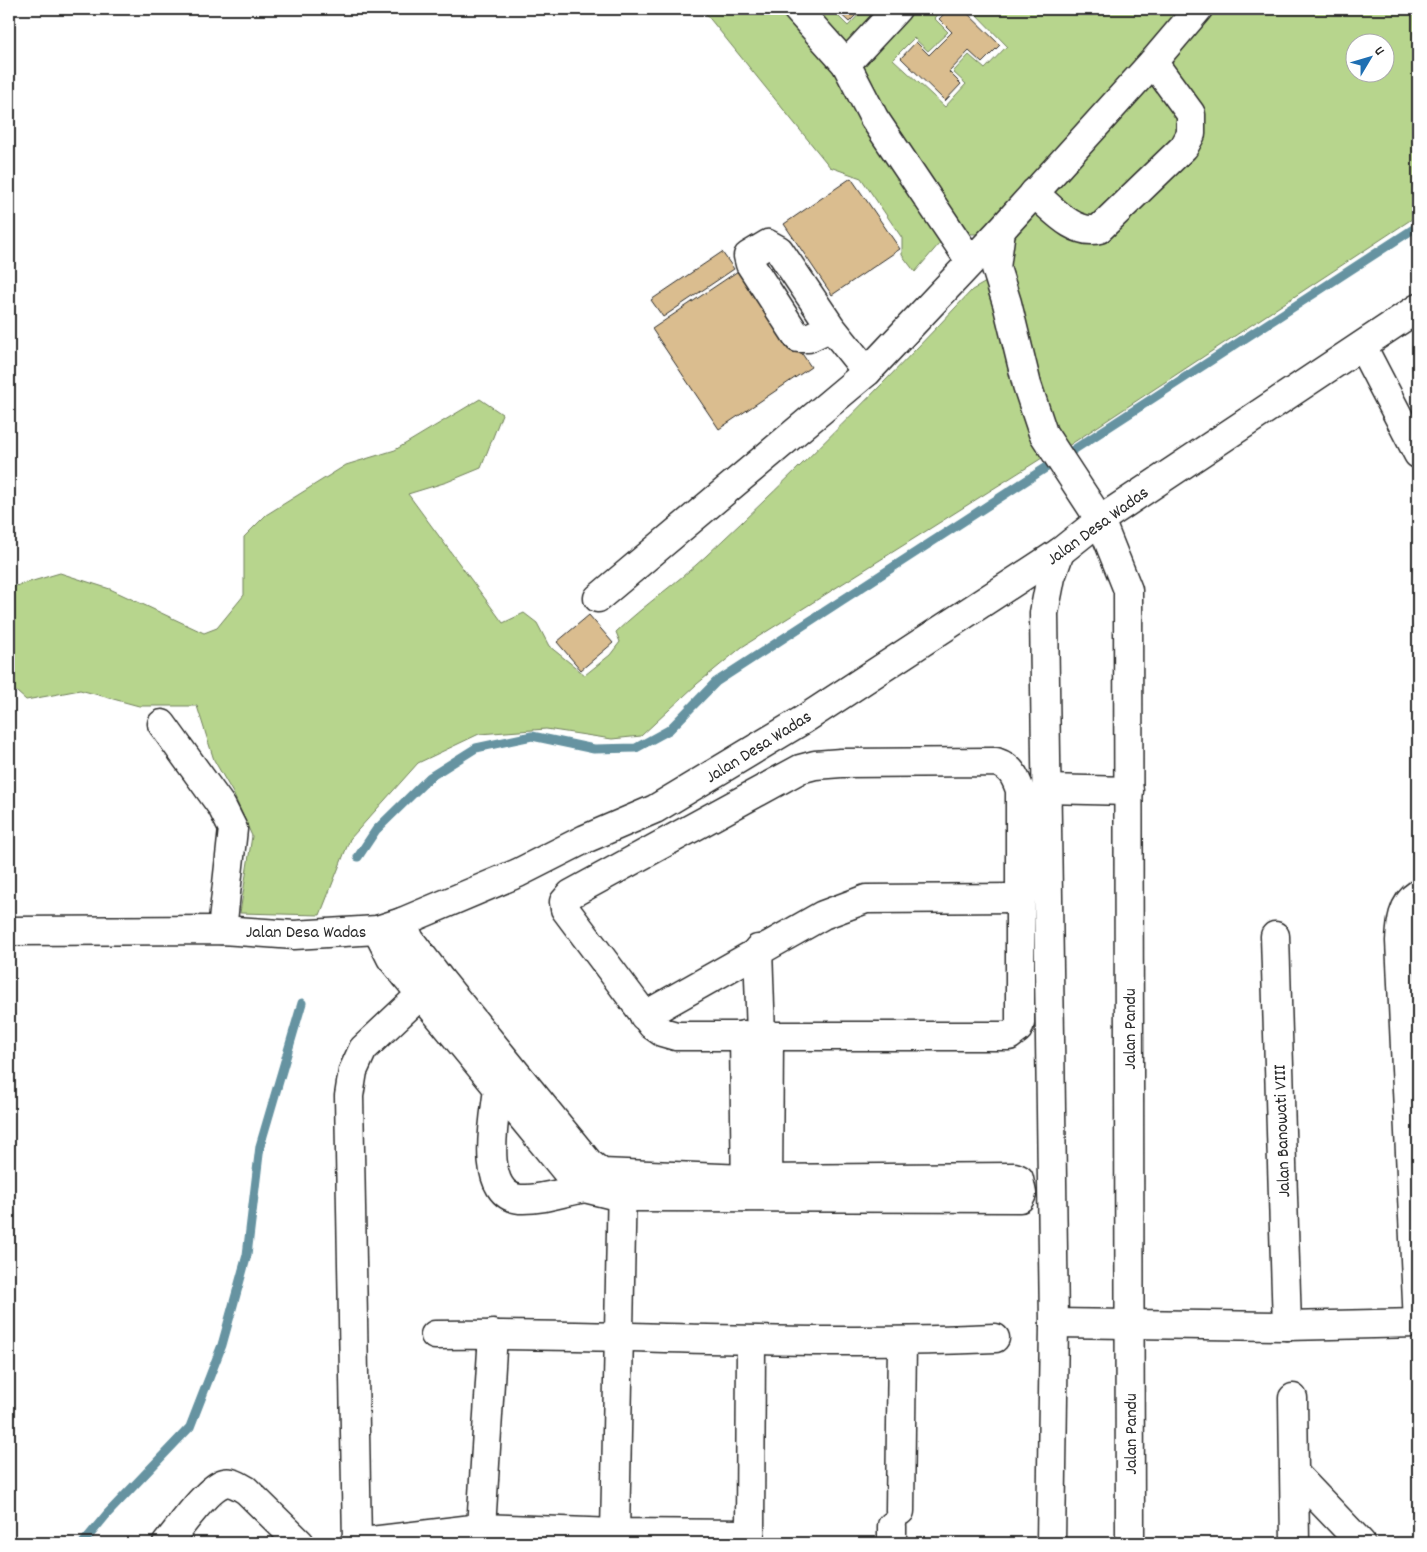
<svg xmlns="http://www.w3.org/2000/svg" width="1427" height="1552" viewBox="0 0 1427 1552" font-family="Dekko,sans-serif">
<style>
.green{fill:#b7d58d;stroke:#71805c;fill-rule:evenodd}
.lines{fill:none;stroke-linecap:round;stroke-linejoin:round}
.stream{stroke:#6693a1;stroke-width:9}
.building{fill:#dabd8f;stroke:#2b2b2b}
.minor-casing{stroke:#2b2b2b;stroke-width:31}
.major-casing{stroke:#2b2b2b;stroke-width:31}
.minor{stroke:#fff;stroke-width:28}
.major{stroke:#fff;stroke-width:28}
.labels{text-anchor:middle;stroke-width:5;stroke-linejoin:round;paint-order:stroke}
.street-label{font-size:18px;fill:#2b2b2b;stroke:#fff}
</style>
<rect width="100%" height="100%" fill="#fff"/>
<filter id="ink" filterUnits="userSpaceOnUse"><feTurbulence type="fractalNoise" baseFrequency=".02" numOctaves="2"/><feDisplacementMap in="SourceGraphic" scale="10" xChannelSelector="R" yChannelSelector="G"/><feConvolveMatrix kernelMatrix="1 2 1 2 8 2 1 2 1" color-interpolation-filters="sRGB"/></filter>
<g filter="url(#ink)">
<g class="green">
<polygon points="702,9 786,9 829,55 945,237 915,272 902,255 902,238 861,178 830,167"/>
<polygon points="804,9 831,9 848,26 864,9 892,9 847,58"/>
<polygon points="913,9 942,9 934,18 948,32 928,51 914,38 893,59 945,107 966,84 953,72 969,55 985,69 1007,46 971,9 1187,9 980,234 970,234 935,191 868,85 864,71 865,62"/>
<path d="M 1216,9 L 1418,9 L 1418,215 L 1062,450 L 1053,432 L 1004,258 L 1007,231 L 1034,204 L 1087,236 L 1192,150 L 1172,68 L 1173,60 ZM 1354,42 L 1384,42 L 1384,72 L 1354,72 Z"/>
<polygon points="1153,71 1186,125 1098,225 1038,194"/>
<path d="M 986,282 L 993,296 L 1030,428 L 1042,458 L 742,647 L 697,684 L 641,736 L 612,739 L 546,729 L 479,734 L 418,763 L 350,839 L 320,915 L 240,913 L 252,836 L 233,793 L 214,760 L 197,706 L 139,706 L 80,690 L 26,700 L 9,685 L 9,588 L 60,573 L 110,589 L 204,633 L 217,628 L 244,595 L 244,537 L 266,515 L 346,465 L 395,450 L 480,399 L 502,414 L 481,468 L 447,482 L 408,494 L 503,623 L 524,613 L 537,623 L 549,646 L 585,675 L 610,655 L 620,642 L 616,632 C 644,605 677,583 706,556 C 798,470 886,382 972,290 Z"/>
</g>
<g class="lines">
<g class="stream">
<polyline points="358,857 376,830 430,777 476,748 532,736 594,749 636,748 669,730 716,682 1418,226"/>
<polyline points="83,1543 107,1514 190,1427 222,1345 247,1255 260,1146 302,1003"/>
</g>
</g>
<g class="building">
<polygon points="835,9 862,9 849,22"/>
<polygon points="949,9 963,9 1000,45 982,63 969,51 949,72 961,84 945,101 901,58 916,42 929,55 952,32 939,19"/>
<polygon points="851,178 900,249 832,295 784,224"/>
<polygon points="722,252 734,269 663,317 651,300"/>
<polygon points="744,267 811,367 719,429 652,329"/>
<polygon points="589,615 613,643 581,670 557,642"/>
</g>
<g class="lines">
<g class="minor-casing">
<g id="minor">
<polyline points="797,9 846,64"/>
<polyline points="897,9 846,64 874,118 970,261"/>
<path d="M 1034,193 C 1051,207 1074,236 1099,229 L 1184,147 L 1191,134 L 1191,114 L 1153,62"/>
<polyline points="1001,230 996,268 1007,303 1027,385 1043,433 1100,520 1128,590 1130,1543"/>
<polyline points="831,327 808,338 798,338 750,264 748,256 768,244 779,250 831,327 867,372"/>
<polyline points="1362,346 1418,454"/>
<polyline points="598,598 867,372 1001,230 1153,62 1198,9"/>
<polyline points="162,724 222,807 233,829 222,930"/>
<path d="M 996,762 C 1011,767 1015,776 1020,790 L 1020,1023 L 1018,1029 L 1009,1036 L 676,1036 L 662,1032 L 652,1025 L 565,909 L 564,902 L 571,894 L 800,769 L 815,765 L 841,763 Z"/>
<polyline points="1046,789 1129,791"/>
<path d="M 1418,894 C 1402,904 1401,924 1400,941 L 1418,1323"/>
<polyline points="377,930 391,958 571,1177 584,1188 621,1197 1020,1198 1022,1194 1019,1179 1014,1177 745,1179 602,1173 589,1163 439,978 410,940 402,922"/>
<polyline points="1275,936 1287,1326"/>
<polyline points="758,949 761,1035"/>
<polyline points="644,1016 823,915 866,899 1021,898"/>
<polyline points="744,1035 746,1197"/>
<path d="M 508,1089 L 498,1089 C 495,1116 478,1195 520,1199 C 541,1200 564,1192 584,1188 L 592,1178"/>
<polyline points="768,1196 769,1035"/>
<polyline points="1054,1323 1287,1326 1418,1323"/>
<path d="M 435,1335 C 622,1333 808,1347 995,1338"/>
<polyline points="1293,1398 1295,1543"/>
<polyline points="1296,1475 1361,1543"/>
<polyline points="900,1511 902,1342"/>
<polyline points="481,1528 493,1334"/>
<polyline points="615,1533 622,1180"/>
<polyline points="357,1542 349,1096 353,1071 363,1049 434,982"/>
<path d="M 167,1543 C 178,1530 208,1487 224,1483 C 232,1481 239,1486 246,1490 L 300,1543"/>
<polyline points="354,1543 481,1528 615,1533 750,1534 751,1342"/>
<polyline points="892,1543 892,1526"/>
<polyline points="1051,1543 1054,1323 1044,613 1051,577 1060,552"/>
</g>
</g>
<g class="major-casing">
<polyline id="major" points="9,931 222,930 294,935 377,930 402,922 518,873 585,839 655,809 803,720 1060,552 1100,520 1418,308"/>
</g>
<use href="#minor" class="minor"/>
<use href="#major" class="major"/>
</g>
</g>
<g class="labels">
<g class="street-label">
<text transform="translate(1097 525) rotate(-36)" y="6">Jalan Desa Wadas</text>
<text transform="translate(758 746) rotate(-32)" y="6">Jalan Desa Wadas</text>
<text x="306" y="937">Jalan Desa Wadas</text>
<text transform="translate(1129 1029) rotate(-90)" y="6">Jalan Pandu</text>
<text transform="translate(1281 1131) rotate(-92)" y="6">Jalan Banowati VIII</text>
<text transform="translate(1130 1434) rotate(-90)" y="6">Jalan Pandu</text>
</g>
</g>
<rect width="1427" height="1552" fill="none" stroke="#fff" stroke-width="30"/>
<rect x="15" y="15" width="1397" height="1522" fill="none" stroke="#2b2b2b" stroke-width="2" filter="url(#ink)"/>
<g transform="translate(1370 58) rotate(52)"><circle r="24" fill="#ffffff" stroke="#aaaaaa"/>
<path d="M0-4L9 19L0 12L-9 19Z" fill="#1f6fb2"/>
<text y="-8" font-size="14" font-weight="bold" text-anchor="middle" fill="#2b2b2b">U</text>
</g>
</svg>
